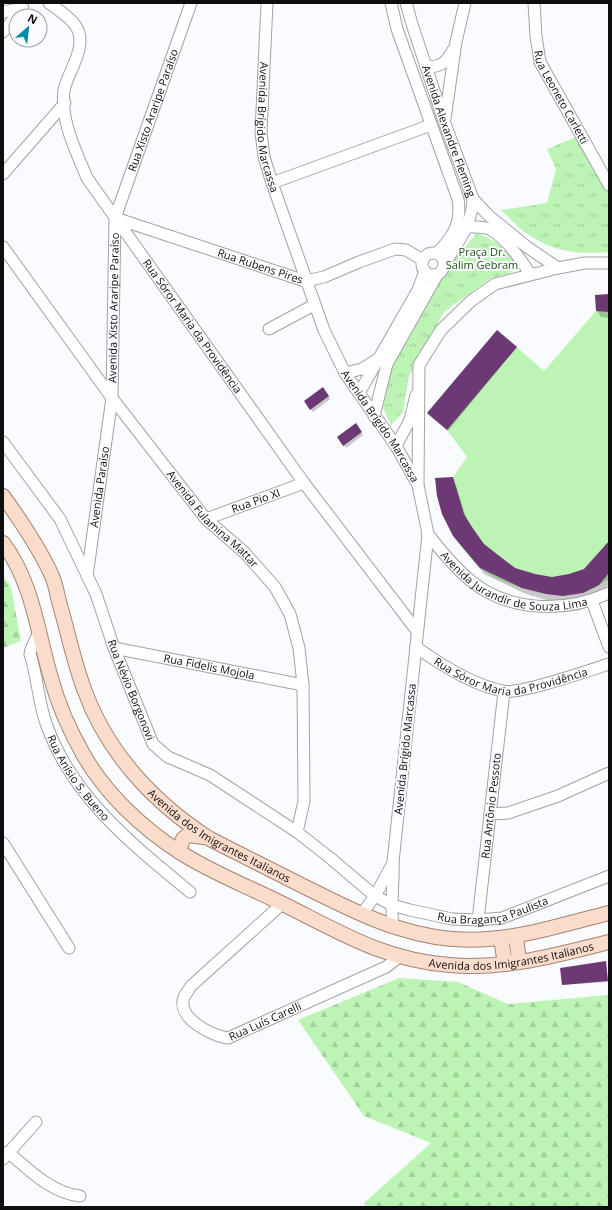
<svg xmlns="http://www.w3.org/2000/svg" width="612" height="1210" viewBox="0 0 612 1210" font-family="'Open Sans',sans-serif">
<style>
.forest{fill:url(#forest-firs)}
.park{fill:url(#park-tufts)}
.pitch{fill:#bcf4b4}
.shadow{fill:#0003}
.building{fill:#6d3975}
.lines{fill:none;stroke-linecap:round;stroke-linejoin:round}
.minor-casing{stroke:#a1a2a8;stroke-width:13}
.major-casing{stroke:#a48473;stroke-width:16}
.minor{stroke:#fff;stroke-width:11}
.major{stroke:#fadccb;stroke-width:14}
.labels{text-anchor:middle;stroke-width:4;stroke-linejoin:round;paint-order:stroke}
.street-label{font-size:11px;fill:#0d0e10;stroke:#fafbfe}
.park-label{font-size:11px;fill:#1c5615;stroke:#fafbfe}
</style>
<defs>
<pattern id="forest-firs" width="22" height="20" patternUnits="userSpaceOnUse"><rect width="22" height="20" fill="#bcf4b4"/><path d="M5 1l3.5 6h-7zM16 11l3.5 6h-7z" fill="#a0d09a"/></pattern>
<pattern id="park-tufts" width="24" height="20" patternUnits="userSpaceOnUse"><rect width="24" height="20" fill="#bcf4b4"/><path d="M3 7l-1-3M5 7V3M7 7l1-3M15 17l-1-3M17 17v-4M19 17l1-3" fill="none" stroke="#a0d09a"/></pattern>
</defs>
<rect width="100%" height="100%" fill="#fafbfe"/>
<g class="forest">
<polygon points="3,575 11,587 21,641 3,648"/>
<polygon points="399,978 458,982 508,1004 609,995 609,1207 366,1207 364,1203 431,1143 364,1116 298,1020"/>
</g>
<g class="park">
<path d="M 576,137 L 609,193 L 609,252 C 579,255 555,252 529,235 C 519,229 510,218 501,210 L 547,203 L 556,169 L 547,149 Z"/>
<path d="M 477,233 C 495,240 508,249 518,266 L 510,273 L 491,278 L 444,312 L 409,376 L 403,412 L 391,425 L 383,408 L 391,369 L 448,266 Z"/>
</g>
<path class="pitch" d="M 609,294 L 609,579 C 601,584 591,591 582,593 C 554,599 499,586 478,566 C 462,551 452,534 442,514 L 453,477 L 467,457 L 447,430 L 427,413 L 497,330 L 544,371 L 596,311 L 595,295 Z"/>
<g class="shadow">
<polygon points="609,295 609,318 601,317 597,311"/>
<polygon points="516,348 448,431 429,415 428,414"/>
<polygon points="329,396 330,399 313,412 307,404"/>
<polygon points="355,424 363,435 346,448 340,440"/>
<polygon points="452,478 456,485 467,521 483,545 514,568 534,575 552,578 570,575 585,570 609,542 609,584 602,592 567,602 550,601 526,594 484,574 454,535"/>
<polygon points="606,963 608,982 563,985"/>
</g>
<g class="building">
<polygon points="609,294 609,312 596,311 595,295"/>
<polygon points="497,330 517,347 447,430 427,413"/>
<polygon points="323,387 329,396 310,410 304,401"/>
<polygon points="356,423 362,432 343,446 337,437"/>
<polygon points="453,477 464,514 472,527 484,544 515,568 535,574 552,577 569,574 584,569 609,541 609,573 599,585 583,593 563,596 546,594 522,588 480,568 453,536 442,514 437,496 435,478"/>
<polygon points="606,961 608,981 562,985 560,968"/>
</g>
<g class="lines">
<g class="minor-casing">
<g id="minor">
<path id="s1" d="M 49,3 C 75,22 89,30 74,64 C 71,72 66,81 64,90 C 60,120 76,151 87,178 L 304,483 L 417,631"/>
<path id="s2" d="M 267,3 L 261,132 L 264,157 L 272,183 L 324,330 L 345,373 L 396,446 L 418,485 L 428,534 L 393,862 C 394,884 390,906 393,927"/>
<path d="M 391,3 L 397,29 L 458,199 C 462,223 453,237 437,253"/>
<path id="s3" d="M 406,3 L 412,24 L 444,121 L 473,199 L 488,215 L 527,247 L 558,268"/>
<path id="s4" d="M 534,3 L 536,36 L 540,62 L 609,185"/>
<polyline points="3,12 23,8"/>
<polyline points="3,32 16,16"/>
<path d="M 426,67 C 441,67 446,63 453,50"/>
<polyline points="445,119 456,42 465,3"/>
<polyline points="3,174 65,103"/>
<polyline points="272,183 431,125"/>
<path id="s5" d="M 115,218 L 305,281 L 324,277 L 359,262 L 395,249 L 406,250 L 423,260"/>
<path d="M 468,227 C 475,227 483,226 490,229 C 507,239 520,258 530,274"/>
<path id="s6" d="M 3,247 L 112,398 L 206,519 L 245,553 L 275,587 L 290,614 L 299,648 L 303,685 L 304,801 L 297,832"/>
<circle cx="433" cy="264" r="11"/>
<path d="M 444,260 L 449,257 C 461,238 472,222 473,199"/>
<polyline points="269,329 314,305"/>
<polyline points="345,373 362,369 378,359"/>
<polyline points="359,393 418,290 425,271"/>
<polyline points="374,416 387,364 437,275"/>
<path id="s7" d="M 3,442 L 60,519 L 96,594 L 114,648 L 153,744 L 168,757 L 210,775 L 297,832 L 329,857 L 375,896 L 392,905 L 410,910 L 452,919 L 478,920 L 502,918 L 609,876"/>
<polyline points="396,446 410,420 416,395"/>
<polyline points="418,483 419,365 441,330 471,301 495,284 558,268 585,263 609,263"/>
<path id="s8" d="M 206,519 L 304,483"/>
<path id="s9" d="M 428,534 C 441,551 454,567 471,581 C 509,612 566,613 609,593"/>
<path id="s10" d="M 87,576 L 112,398 L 115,218 L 191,3"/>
<polyline points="592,601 609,647"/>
<path id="s11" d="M 40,630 C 37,638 31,646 30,654 C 38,678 38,703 47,726 C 73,798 133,845 190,892"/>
<path id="s12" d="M 416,647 C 441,665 472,685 503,691 C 519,695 590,670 609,664"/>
<path id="s13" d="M 114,648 L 303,685"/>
<polyline points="490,814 508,813 558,796 609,773"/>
<polyline points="3,843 69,948"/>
<path id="s14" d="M 282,904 L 191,986 C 189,990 186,993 184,997 C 176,1018 212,1036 228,1038 L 386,967 L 399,957"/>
<polyline points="361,915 375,896 393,863"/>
<path id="s15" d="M 478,920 L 504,692"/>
<path d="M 8,1152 C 30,1171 52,1193 80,1196"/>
<polyline points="3,1159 36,1122"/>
</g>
</g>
<g class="major-casing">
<g id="major">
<path id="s16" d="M 3,496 C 21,521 39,547 52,576 C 56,585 57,595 60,605 C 68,633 74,662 84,689 C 107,753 154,803 210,839 C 242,855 275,872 307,888 C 366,917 420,945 488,939 C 529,936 569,923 609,913"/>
<path id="s17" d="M 3,543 C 33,583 37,631 51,678 C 58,704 70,731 83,754 C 105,793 141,827 178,851 C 210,872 247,886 281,903 C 340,932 383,960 450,965 C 504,970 557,955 609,942"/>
<polyline points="179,852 183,839 188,835 204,837"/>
<polyline points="516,936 519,962"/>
<polyline points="501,938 505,964"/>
</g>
</g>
<use href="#minor" class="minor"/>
<use href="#major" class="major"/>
</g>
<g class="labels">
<g class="street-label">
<text dy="4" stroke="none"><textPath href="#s4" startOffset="100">Rua Leoneto Carletti</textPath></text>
<text dy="4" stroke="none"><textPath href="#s10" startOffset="474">Rua Xisto Araripe Paraíso</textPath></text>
<text dy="4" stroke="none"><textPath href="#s2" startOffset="125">Avenida Brígido Marcassa</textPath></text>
<text dy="4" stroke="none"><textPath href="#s3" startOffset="135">Avenida Alexandre Fleming</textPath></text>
<text dy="4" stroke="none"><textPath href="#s5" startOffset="153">Rua Rubens Pires</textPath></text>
<text dy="4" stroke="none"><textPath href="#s10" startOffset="270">Avenida Xisto Araripe Paraíso</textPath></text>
<text dy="4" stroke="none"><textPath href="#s1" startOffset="377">Rua Sóror Maria da Providência</textPath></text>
<text dy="4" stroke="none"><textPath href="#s2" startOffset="449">Avenida Brígido Marcassa</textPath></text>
<text dy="4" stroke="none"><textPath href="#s10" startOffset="90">Avenida Paraíso</textPath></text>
<text dy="4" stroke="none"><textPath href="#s8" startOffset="53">Rua Pio XI</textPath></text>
<text dy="4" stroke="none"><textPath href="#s6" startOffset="344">Avenida Fulamina Mattar</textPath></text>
<text dy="4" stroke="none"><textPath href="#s9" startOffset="105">Avenida Jurandir de Souza Lima</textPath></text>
<text dy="4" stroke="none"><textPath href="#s12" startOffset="104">Rua Sóror Maria da Providência</textPath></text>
<text dy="4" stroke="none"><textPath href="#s13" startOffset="97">Rua Fidelis Mojola</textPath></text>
<text dy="4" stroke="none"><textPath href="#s7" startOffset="281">Rua Névio Borgonovi</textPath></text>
<text transform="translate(405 749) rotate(-84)" y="4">Avenida Brígido Marcassa</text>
<text dy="4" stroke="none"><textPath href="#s11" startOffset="161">Rua Anísio S. Bueno</textPath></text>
<text dy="4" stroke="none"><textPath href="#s15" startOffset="115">Rua Antônio Pessoto</textPath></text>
<text dy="4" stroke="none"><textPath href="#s16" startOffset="417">Avenida dos Imigrantes Italianos</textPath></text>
<text dy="4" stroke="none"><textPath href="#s7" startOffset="733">Rua Bragança Paulista</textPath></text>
<text dy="4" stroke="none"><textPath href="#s17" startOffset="723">Avenida dos Imigrantes Italianos</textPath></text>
<text dy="4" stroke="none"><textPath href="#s14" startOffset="243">Rua Luís Carelli</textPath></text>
</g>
<g class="park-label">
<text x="482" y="256">Praça Dr.<tspan x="482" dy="13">Salim Gebram</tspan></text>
</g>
</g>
<rect width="612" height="1210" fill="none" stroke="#0d0e10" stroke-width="8"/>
<g transform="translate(28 28) rotate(28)"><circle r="19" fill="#fafbfe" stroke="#9b9c9f"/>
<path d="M0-3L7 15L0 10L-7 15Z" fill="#018baa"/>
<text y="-6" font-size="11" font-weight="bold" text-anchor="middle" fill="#0d0e10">N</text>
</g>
</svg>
